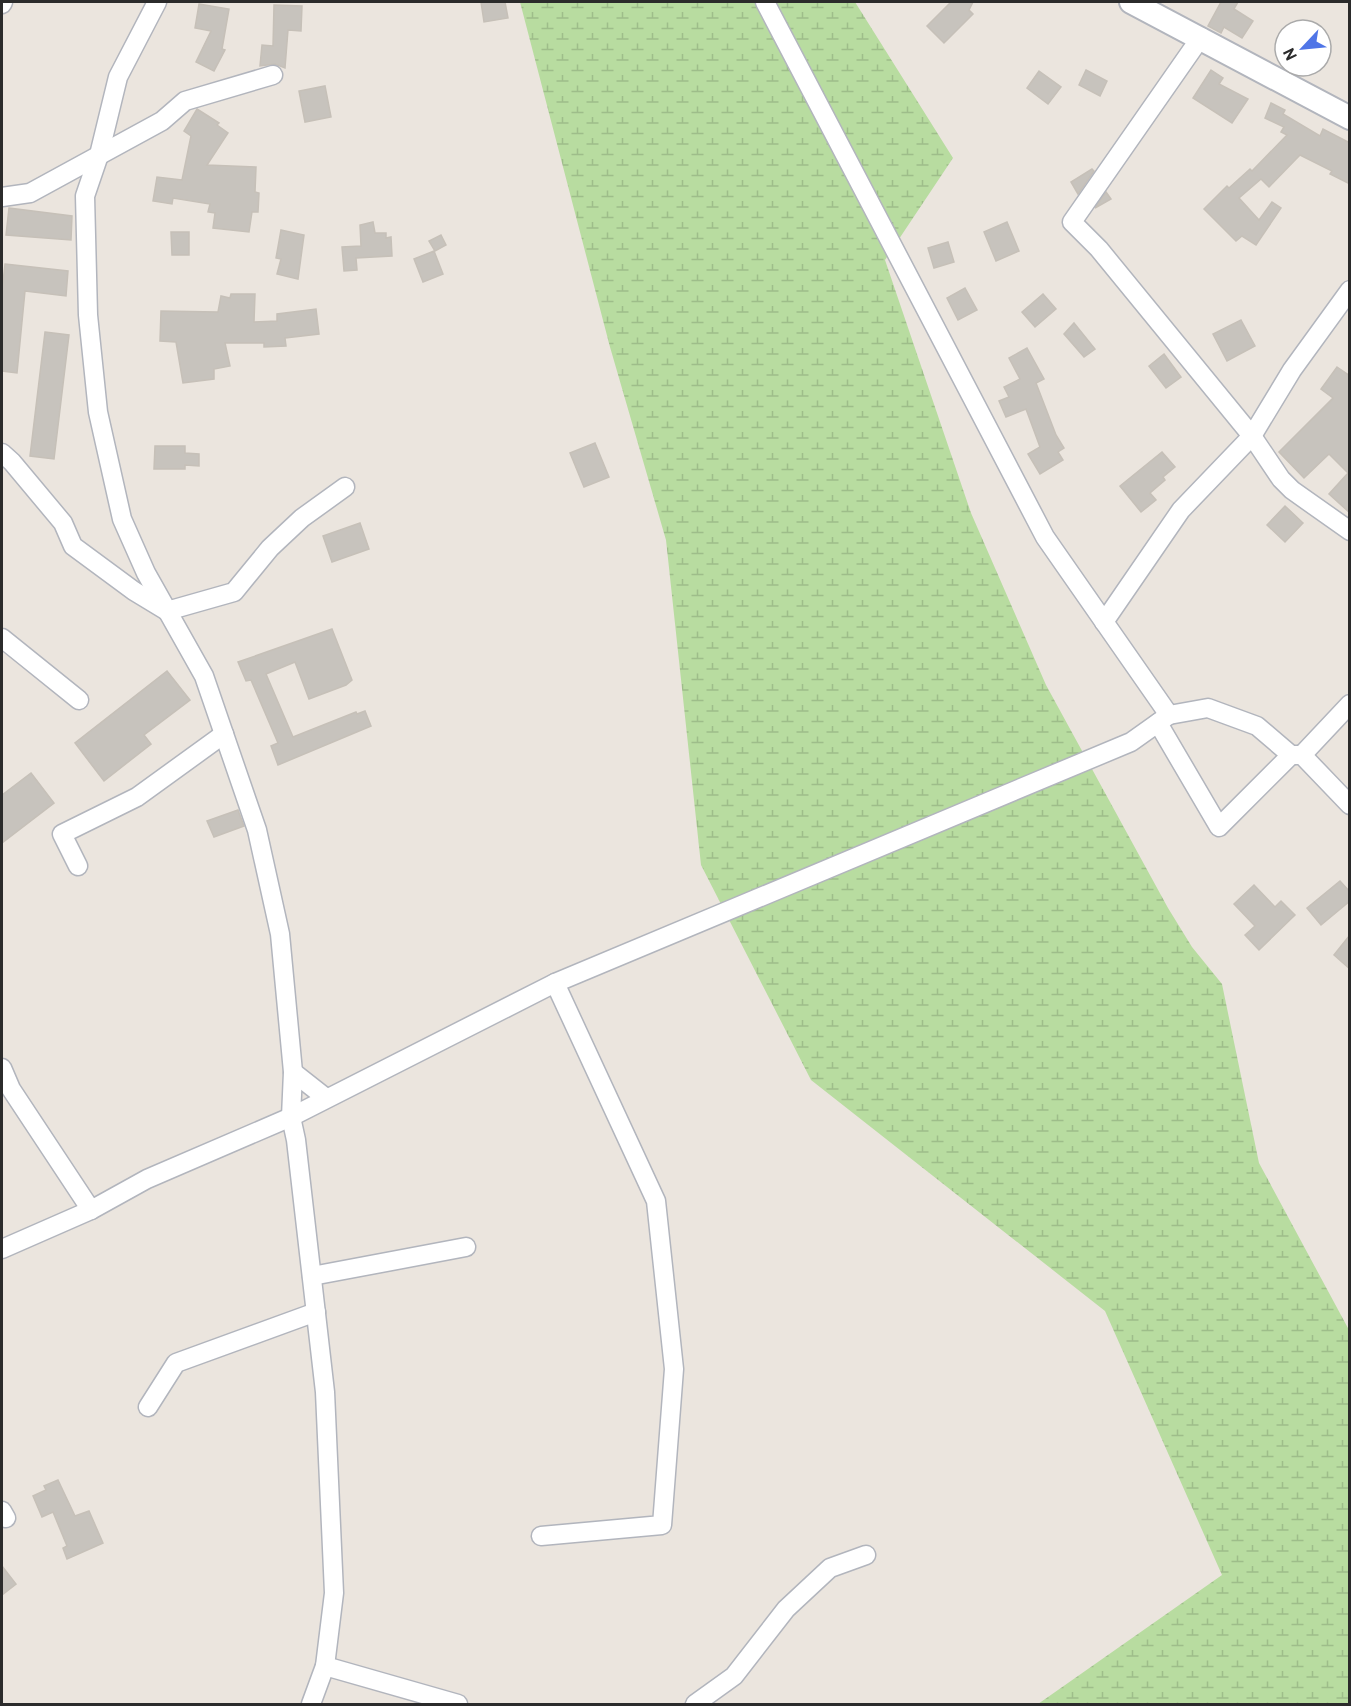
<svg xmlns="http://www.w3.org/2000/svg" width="1351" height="1706" viewBox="0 0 1351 1706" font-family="Overpass,sans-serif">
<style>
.wetland{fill:url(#wetland-marsh)}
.building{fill:#c7c3bd;stroke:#c6c0b8;stroke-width:1.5}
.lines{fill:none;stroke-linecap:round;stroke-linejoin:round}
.minor-casing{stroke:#b2b5bd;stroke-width:21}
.tertiary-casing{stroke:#b2b5bd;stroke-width:26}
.minor{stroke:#fff;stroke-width:18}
.tertiary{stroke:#fff;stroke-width:22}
</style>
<defs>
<pattern id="wetland-marsh" width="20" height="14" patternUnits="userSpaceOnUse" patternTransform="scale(1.5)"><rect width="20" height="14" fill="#b8dca0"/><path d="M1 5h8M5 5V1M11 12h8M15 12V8" fill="none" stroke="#9ebd8a"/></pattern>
</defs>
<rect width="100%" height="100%" fill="#ebe5de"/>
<polygon class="wetland" points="520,2 855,2 953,158 885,260 971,513 1046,685 1168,908 1192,947 1222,984 1259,1163 1349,1330 1349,1704 1038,1704 1222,1575 1105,1311 811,1080 701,865 666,540 610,347"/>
<g class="building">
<polygon points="481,2 505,2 508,18 484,22"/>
<polygon points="951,2 973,2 969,10 973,14 944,43 927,26"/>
<polygon points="1221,2 1238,2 1234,9 1253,21 1242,38 1224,27 1221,33 1208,26"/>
<polygon points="199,4 229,9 222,49 225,50 214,71 196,62 211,31 195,28"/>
<polygon points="274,5 302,6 301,31 288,30 285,68 275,64 260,66 262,45 273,46"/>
<polygon points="1086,70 1107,81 1100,96 1079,85"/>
<polygon points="1211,70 1223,78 1219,84 1248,99 1232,123 1193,98"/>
<polygon points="1039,71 1061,87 1048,104 1027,88"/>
<polygon points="325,86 331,117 305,122 299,91"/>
<polygon points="1271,103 1285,110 1283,114 1320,136 1323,129 1350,143 1350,184 1330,174 1332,171 1300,155 1269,187 1261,179 1239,198 1259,220 1272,202 1281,208 1256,245 1242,236 1236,241 1204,209 1227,186 1229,188 1250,169 1252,171 1287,135 1281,132 1284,127 1265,118"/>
<polygon points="197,109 219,123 217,125 228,133 207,165 256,167 255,192 259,193 258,212 252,212 249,232 213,228 215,213 208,212 210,204 173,198 172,204 153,201 157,177 182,180 191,136 184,131"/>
<polygon points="1092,169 1094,171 1078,194 1071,182"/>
<polygon points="1106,192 1111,199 1095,208"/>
<polygon points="9,208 72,216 71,240 6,235"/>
<polygon points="373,222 375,233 386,233 386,238 391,237 392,256 356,258 357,270 344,271 342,247 361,246 360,225"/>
<polygon points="1007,222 1019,251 996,261 984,232"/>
<polygon points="281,230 304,235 298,279 277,274 281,259 276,258"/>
<polygon points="171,232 189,232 189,255 172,255"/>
<polygon points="441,235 446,245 435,251 429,241"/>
<polygon points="948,242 954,262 934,268 928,248"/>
<polygon points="434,251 443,274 423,282 414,259"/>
<polygon points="5,264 68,271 66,296 25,291 17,373 2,371 2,291"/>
<polygon points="965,288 977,310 958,320 947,298"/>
<polygon points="231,294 255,294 254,322 277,321 277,314 316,309 319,334 285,338 286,346 264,347 264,343 225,343 230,366 214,369 214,379 183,383 176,342 160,341 161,311 218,312 221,296 230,298"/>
<polygon points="1043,294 1056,309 1035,327 1022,312"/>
<polygon points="1241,320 1255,346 1227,361 1213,334"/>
<polygon points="1074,323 1095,349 1084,357 1064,334"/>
<polygon points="45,332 69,335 54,459 30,456"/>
<polygon points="1027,348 1044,379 1036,383 1056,435 1064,448 1058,452 1063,460 1040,474 1028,454 1040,447 1026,409 1006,417 999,401 1009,397 1004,387 1020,379 1009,358"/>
<polygon points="1164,354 1181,377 1166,388 1149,366"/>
<polygon points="1337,367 1350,376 1350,513 1329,494 1348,473 1329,454 1304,478 1279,452 1333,398 1321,389"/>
<polygon points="595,443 609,477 584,487 570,453"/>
<polygon points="155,446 185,446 185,453 199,454 199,466 185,465 185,469 154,469"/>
<polygon points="1162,452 1175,467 1163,477 1165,480 1150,493 1156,500 1141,512 1120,486"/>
<polygon points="1285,506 1303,523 1285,542 1267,525"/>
<polygon points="360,523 369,549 332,562 323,536"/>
<polygon points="332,629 352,680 346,685 309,699 295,662 266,674 293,737 356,712 357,714 365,711 371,726 278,765 271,746 278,743 251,680 246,681 238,662"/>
<polygon points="167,671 190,700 144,735 151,744 104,781 75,743"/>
<polygon points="31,773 54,803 2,843 2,795"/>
<polygon points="238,810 244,826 214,837 207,821"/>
<polygon points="1340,881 1350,892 1350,901 1321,925 1307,908"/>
<polygon points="1254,885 1275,907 1281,901 1295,915 1259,950 1245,935 1255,926 1234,904"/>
<polygon points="1350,935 1350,969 1334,955"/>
<polygon points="58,1480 75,1516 89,1511 103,1543 67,1559 63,1548 67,1546 53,1512 42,1517 33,1496 46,1490 44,1486"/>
<polygon points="2,1566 16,1584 2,1595"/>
</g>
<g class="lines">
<g class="minor-casing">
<g id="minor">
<polyline points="157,2 118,77 99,155 85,196 88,315 98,412 122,519 146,573 204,676 257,830 280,934 293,1072 291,1117 296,1140 325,1392 334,1593 325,1666 311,1704"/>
<polyline points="765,2 1045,537 1169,715 1208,708 1257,726 1291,755 1302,755 1350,805"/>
<polyline points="2,4 3,2"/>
<polyline points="1201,37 1072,222 1099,249 1252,436 1281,479 1292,490 1350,531"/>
<polyline points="2,197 30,193 162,121 185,101 273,75"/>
<polyline points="2,453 12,462 63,523 73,546 134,591 167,611 234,592 270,548 302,518 345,487"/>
<polyline points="1104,622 1181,510 1252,436 1292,370 1350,290"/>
<polyline points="2,638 79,700"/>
<polyline points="1158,723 1219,827 1291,755"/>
<polyline points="1302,755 1350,704"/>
<polyline points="78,866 62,834 137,797 224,734"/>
<polyline points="2,1068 11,1089 91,1210"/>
<polyline points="293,1072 326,1098"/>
<polyline points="2,1249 91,1210 147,1179 291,1117 555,983 1131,742 1169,715"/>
<polyline points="312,1276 466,1247"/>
<polyline points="148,1407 176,1363 316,1312"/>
<polyline points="2,1511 6,1518"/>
<polyline points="541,1536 662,1525 674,1369 656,1201 555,983"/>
<polyline points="325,1666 458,1704"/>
<polyline points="695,1704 734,1676 786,1609 830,1568 866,1555"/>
</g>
</g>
<g class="tertiary-casing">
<polyline id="tertiary" points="1131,2 1350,118"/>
</g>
<use href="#minor" class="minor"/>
<use href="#tertiary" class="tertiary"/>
</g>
<rect width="1351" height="1706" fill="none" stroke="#2b2b2b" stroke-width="6"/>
<g transform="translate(1303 48) rotate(244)"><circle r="28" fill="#ffffff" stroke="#aaaaaa" stroke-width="1.5"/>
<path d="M0-4.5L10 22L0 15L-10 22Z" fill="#4f75e7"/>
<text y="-9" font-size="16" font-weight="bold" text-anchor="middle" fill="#2b2b2b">N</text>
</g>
</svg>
